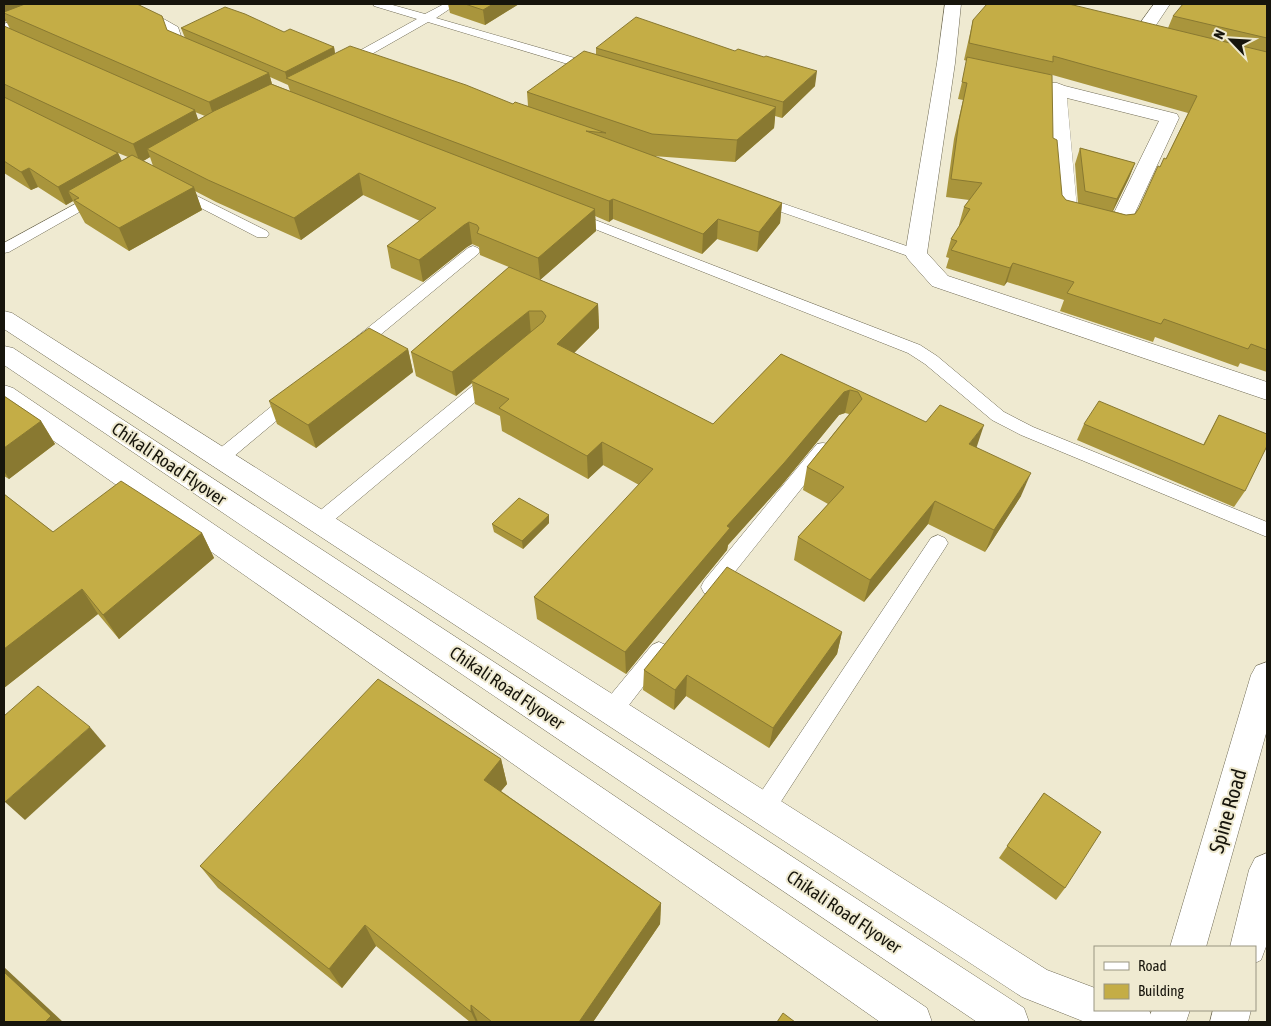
<svg xmlns="http://www.w3.org/2000/svg" width="1271" height="1026" viewBox="0 0 1271 1026" font-family="'Asap Condensed',sans-serif">
<style>
.lines{fill:none;stroke-linecap:round;stroke-linejoin:round}
.service-casing{stroke:#6f6a54;stroke-width:1}
.minor-casing{stroke:#6f6a54;stroke-width:1}
.tertiary-casing{stroke:#6f6a54;stroke-width:1}
.secondary-casing{stroke:#6f6a54;stroke-width:1}
.primary-casing{stroke:#6f6a54;stroke-width:1}
.service{fill:#fff;fill-rule:evenodd}
.minor{fill:#fff;fill-rule:evenodd}
.tertiary{fill:#fff;fill-rule:evenodd}
.secondary{fill:#fff;fill-rule:evenodd}
.primary{fill:#fff;fill-rule:evenodd}
.wall{fill:#a9953c;fill-rule:evenodd}
.shaded-wall{fill:#897931}
.building{fill:#c4ad46;stroke:#897931}
.labels{text-anchor:middle;stroke-width:4;stroke-linejoin:round;paint-order:stroke}
.street-label{font-size:18px;fill:#17150c;stroke:#efead1}
.near-street-label{font-size:21px;fill:#17150c;stroke:#efead1}
</style>
<rect width="100%" height="100%" fill="#efead1"/>
<g class="lines">
<g class="service-casing">
<g id="service">
<polygon points="55,4 70,4 68,6 4,31 4,24"/>
<polygon points="124,4 137,4 178,27 183,42 198,50 192,54 174,47 169,31 125,6"/>
<polygon points="373,4 389,4 425,14 444,4 457,4 436,18 599,65 601,68 599,71 591,71 428,22 349,67 341,67 339,64 341,61 417,19 374,6"/>
<polygon points="177,186 267,231 269,234 267,237 257,237 172,193 170,190"/>
<polygon points="99,191 104,192 106,195 104,198 9,252 4,253 4,243"/>
<polygon points="758,195 921,251 923,254 921,257 911,257 753,202 751,199 753,196"/>
<polygon points="572,211 920,345 937,356 1004,412 1033,427 1267,522 1267,537 1021,435 992,420 925,364 908,353 567,218 565,215 567,212"/>
<polygon points="473,246 478,248 480,251 478,254 362,350 356,351 350,350 348,346 350,342 468,248"/>
<polygon points="493,372 499,374 501,378 499,382 326,527 319,529 312,527 310,522 312,517 487,374"/>
<polygon points="294,391 300,393 303,397 300,401 226,463 220,465 214,463 211,458 214,453 288,393"/>
<polygon points="823,443 829,444 832,449 829,454 718,593 711,595 704,593 701,587 704,581 817,444"/>
<polygon points="938,535 945,538 948,543 945,548 771,817 763,820 755,817 751,809 755,801 931,538"/>
<polygon points="659,642 666,645 669,651 666,657 619,718 611,721 603,718 600,711 603,704 652,645"/>
</g>
</g>
<g class="minor-casing">
<g id="minor">
<polygon points="945,4 961,4 955,63 927,253 948,276 1267,382 1267,400 932,286 908,259 905,254 937,63"/>
<polygon points="1154,4 1170,4 1148,37 1142,38 1136,37 1133,33"/>
<path d="M 1014,74 L 1054,83 L 1057,83 L 1065,86 L 1177,114 L 1179,118 L 1127,230 L 1119,231 L 1060,216 L 1057,212 L 1048,93 L 1008,83 L 1005,79 L 1008,75 ZM 1067,98 L 1159,121 L 1112,217 L 1077,208 Z"/>
</g>
</g>
<g class="tertiary-casing">
<g id="tertiary">
<polygon points="1267,662 1267,730 1206,947 1170,947 1251,675 1256,666"/>
<polygon points="1152,1010 1190,1010 1186,1022 1148,1022"/>
</g>
</g>
<g class="secondary-casing">
<g id="secondary">
<polygon points="4,311 12,313 1047,970 1095,988 1095,1010 1149,1010 1154,1022 1085,1022 1022,997 4,329"/>
<polygon points="4,346 13,348 1024,1008 1029,1022 977,1022 4,365"/>
<polygon points="4,385 13,388 927,1008 932,1022 880,1022 4,406"/>
</g>
</g>
<g class="primary-casing">
<g id="primary">
<polygon points="1267,853 1267,944 1261,960 1255,963 1255,947 1230,947 1249,870 1255,858"/>
<polygon points="1213,1010 1251,1010 1248,1022 1210,1022"/>
</g>
</g>
<use href="#service" class="service"/>
<use href="#minor" class="minor"/>
<use href="#tertiary" class="tertiary"/>
<use href="#secondary" class="secondary"/>
<use href="#primary" class="primary"/>
</g>
<g class="wall">
<path d="M 4,4 L 167,30 L 185,38 L 181,28 L 284,32 L 334,47 L 335,54 L 513,104 L 528,106 L 527,92 L 596,55 L 596,48 L 815,86 L 782,118 L 775,116 L 774,128 L 735,162 L 653,156 L 782,203 L 780,223 L 757,252 L 717,239 L 702,254 L 613,219 L 609,222 L 595,216 L 596,231 L 540,280 L 480,255 L 479,247 L 472,244 L 467,247 L 423,282 L 391,268 L 387,246 L 420,221 L 363,195 L 301,240 L 216,202 L 195,191 L 202,210 L 129,251 L 85,223 L 73,201 L 66,205 L 38,187 L 31,190 L 4,173 L 4,26 L 10,29 L 6,21 L 4,22 ZM 270,77 L 288,85 L 290,91 L 272,84 ZM 195,112 L 205,116 L 198,120 ZM 118,153 L 128,157 L 122,161 ZM 150,157 L 153,166 L 143,161 Z"/>
<polygon points="448,4 519,4 485,25 450,13"/>
<path d="M 1267,4 L 1267,372 L 1240,363 L 1238,367 L 1155,337 L 1153,342 L 1060,311 L 1064,300 L 1007,282 L 1004,286 L 946,268 L 949,258 L 946,257 L 951,239 L 960,226 L 959,225 L 964,207 L 969,200 L 946,197 L 954,139 L 963,100 L 958,99 L 967,61 L 964,60 L 973,20 L 1168,28 L 1173,16 ZM 1049,74 L 1188,113 L 1166,159 L 1160,167 L 1139,208 L 1135,214 L 1126,215 L 1113,211 L 1129,178 L 1135,163 L 1080,148 L 1075,164 L 1078,203 L 1066,200 L 1062,195 L 1053,138 Z"/>
<polygon points="509,267 598,304 599,328 574,353 713,424 781,354 976,447 1021,496 985,552 928,524 864,602 794,560 798,537 828,504 803,490 807,467 849,414 845,413 839,415 781,486 728,545 727,550 626,674 537,619 534,597 639,485 603,465 588,479 502,431 500,416 475,404 472,383 456,396 416,376 411,352"/>
<polygon points="408,349 413,372 316,448 277,424 269,401"/>
<polygon points="4,396 41,421 55,444 9,479 4,476"/>
<polygon points="1219,415 1245,491 1234,507 1077,440 1084,424 1203,445"/>
<polygon points="4,494 53,532 202,533 214,558 119,639 98,614 4,688"/>
<polygon points="549,515 549,523 523,549 494,532 492,524"/>
<polygon points="842,632 837,654 769,748 686,696 674,710 643,690 644,670"/>
<polygon points="501,759 507,784 501,791 661,903 660,924 593,1022 470,1022 376,946 342,988 218,888 200,866"/>
<polygon points="1044,793 1065,888 1056,900 999,858"/>
</g>
<g class="shaded-wall">
<polygon points="4,4 50,4 4,13"/>
<polygon points="493,4 519,4 485,25 483,10"/>
<polygon points="4,15 6,21 4,22"/>
<polygon points="334,47 336,60 287,79 285,72"/>
<polygon points="817,71 815,86 782,118 783,102"/>
<polygon points="269,73 274,92 215,121 209,102"/>
<polygon points="776,107 774,128 735,162 737,140"/>
<polygon points="195,110 201,128 147,149 150,157 140,163 133,144"/>
<polygon points="118,153 126,171 68,191 73,201 66,205 58,187"/>
<polygon points="1135,163 1129,178 1111,215 1117,199"/>
<polygon points="29,168 38,187 31,190 21,172"/>
<polygon points="359,173 363,195 301,240 294,218"/>
<polygon points="194,187 202,210 129,251 119,228"/>
<polygon points="613,199 613,219 609,222 609,201"/>
<polygon points="782,203 780,223 757,252 759,232"/>
<polygon points="595,209 596,231 540,280 538,258"/>
<polygon points="718,219 717,239 702,254 703,234"/>
<polygon points="469,222 472,244 467,247 423,282 419,260 464,225"/>
<polygon points="1013,263 1007,282 1004,286 1010,268"/>
<polygon points="598,304 599,328 559,368 557,344"/>
<polygon points="529,311 531,335 471,381 472,383 456,396 452,372"/>
<polygon points="408,349 413,372 316,448 308,425"/>
<polygon points="850,390 845,413 839,415 781,486 728,545 727,550 626,674 625,652 727,526 844,392"/>
<polygon points="41,421 55,444 9,479 4,471 4,448"/>
<polygon points="984,425 976,449 969,444"/>
<polygon points="602,442 603,465 588,479 587,456"/>
<polygon points="1031,473 1021,496 985,552 994,530"/>
<polygon points="935,501 928,524 864,602 870,580"/>
<polygon points="549,515 549,523 523,549 522,541"/>
<polygon points="202,533 214,558 119,639 103,615"/>
<polygon points="82,589 98,614 4,688 4,649"/>
<polygon points="842,632 837,654 769,748 773,728"/>
<polygon points="687,675 686,696 674,710 675,690"/>
<polygon points="90,727 106,746 25,820 5,802"/>
<polygon points="501,759 507,784 490,804 484,780"/>
<polygon points="661,903 660,924 593,1022 579,1022"/>
<polygon points="365,925 376,946 342,988 329,969"/>
<polygon points="4,967 63,1022 45,1022 4,972"/>
<polygon points="471,1005 478,1022 476,1022 471,1012"/>
</g>
<g class="building">
<polygon points="25,4 137,4 162,16 167,30 269,73 209,102 4,13 4,12"/>
<polygon points="465,4 493,4 483,10"/>
<polygon points="987,4 1069,4 1267,52 1267,350 1251,344 1248,349 1164,319 1161,324 1067,293 1074,282 1013,263 1010,268 951,250 957,241 951,239 970,209 964,207 982,183 951,179 959,121 967,83 962,82 967,57 1052,75 1053,138 1057,140 1062,195 1066,200 1126,215 1135,214 1139,208 1158,166 1160,167 1164,158 1166,159 1197,96 1053,56 1053,62 969,43 973,20"/>
<polygon points="1183,4 1267,4 1267,38 1173,16"/>
<polygon points="225,7 245,14 284,32 290,29 334,47 285,72 181,28"/>
<polygon points="636,17 735,51 738,49 764,57 766,56 817,71 783,102 596,48"/>
<polygon points="4,26 195,110 133,144 4,84"/>
<polygon points="350,46 466,85 513,104 515,102 606,133 586,131 782,203 759,232 718,219 703,234 613,199 609,201 286,78"/>
<polygon points="584,51 776,107 737,140 652,134 527,92"/>
<polygon points="271,84 595,209 538,258 477,233 479,228 477,225 469,222 464,225 419,260 387,246 436,208 359,173 294,218 208,180 147,149 214,111"/>
<polygon points="4,97 118,153 58,187 29,168 21,172 4,161"/>
<polygon points="1080,148 1135,163 1117,199 1085,191"/>
<polygon points="132,155 194,187 119,228 74,200 79,198 68,191"/>
<polygon points="509,267 598,304 557,344 713,424 781,354 926,422 940,405 984,425 969,444 1031,473 994,530 935,501 870,580 798,537 844,487 807,467 862,399 858,392 850,390 844,392 784,463 727,526 730,528 625,652 534,597 653,469 602,442 587,456 499,408 509,399 471,381 543,322 546,316 542,311 529,311 452,372 411,352"/>
<polygon points="369,328 408,349 308,425 269,401"/>
<polygon points="4,396 41,421 4,448"/>
<polygon points="1099,401 1204,445 1219,415 1267,434 1267,446 1245,491 1084,424"/>
<polygon points="121,481 202,533 103,615 82,589 4,649 4,494 53,532"/>
<polygon points="519,498 549,515 522,541 492,524"/>
<polygon points="727,567 842,632 773,728 687,675 675,690 644,670"/>
<polygon points="378,679 501,759 484,780 661,903 579,1022 492,1022 471,1005 471,1012 365,925 329,969 200,866"/>
<polygon points="38,686 90,727 5,802 4,800 4,716"/>
<polygon points="1044,793 1101,832 1065,888 1007,846"/>
<polygon points="4,972 51,1016 45,1022 4,1022"/>
<polygon points="783,1013 795,1022 777,1022"/>
</g>
<g class="labels">
<g class="street-label">
<text transform="translate(169 464) rotate(34)" y="6">Chikali Road Flyover</text>
<text transform="translate(507 688) rotate(34)" y="6">Chikali Road Flyover</text>
<text transform="translate(844 912) rotate(34)" y="6">Chikali Road Flyover</text>
</g>
<g class="near-street-label">
<text transform="translate(1228 811) rotate(-74)" y="7">Spine Road</text>
</g>
</g>
<rect width="1271" height="1026" fill="none" stroke="#17150c" stroke-width="10"/>
<rect x="1094" y="946" width="162" height="65" fill="#efead1" stroke="#999582"/>
<rect x="1104" y="962" width="25" height="8" fill="#ffffff" stroke="#999582"/>
<text x="1138" y="971" font-size="15" fill="#17150c">Road</text>
<rect x="1104" y="984" width="25" height="15" fill="#c4ad46" stroke="#999582"/>
<text x="1138" y="996" font-size="15" fill="#17150c">Building</text>
<g transform="translate(1231 40) rotate(295)" stroke="#efead1" stroke-width="4" paint-order="stroke">
<path d="M0-4L9 19L0 12L-9 19Z" fill="#17150c"/>
<text y="-8" font-size="14" font-weight="bold" text-anchor="middle" fill="#17150c">N</text>
</g>
</svg>
